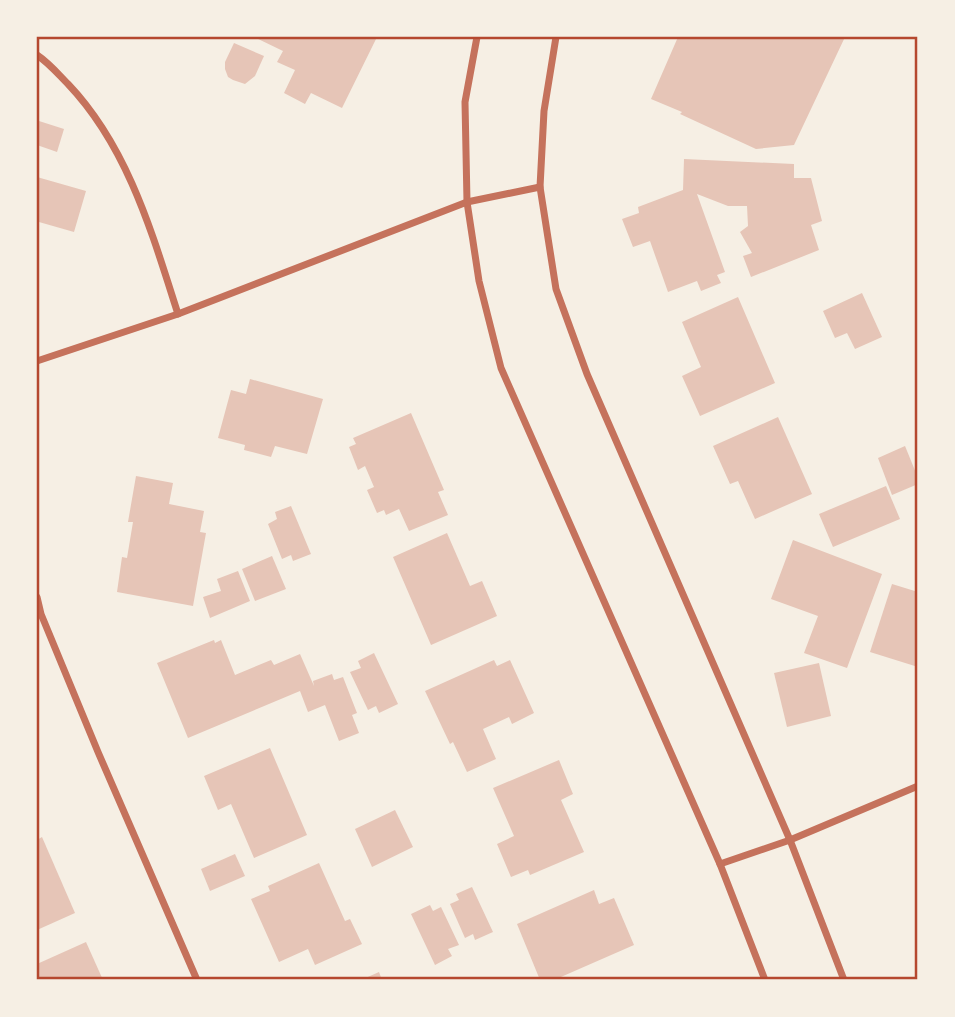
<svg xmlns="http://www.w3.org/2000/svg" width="955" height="1017" viewBox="0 0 955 1017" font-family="'Nunito Sans',sans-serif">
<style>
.building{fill:#e6c5b7}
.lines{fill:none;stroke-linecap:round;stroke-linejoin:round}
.minor{stroke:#c5725c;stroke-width:7}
.neatline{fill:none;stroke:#b5482f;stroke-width:2.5}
</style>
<rect width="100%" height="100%" fill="#f6efe4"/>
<g class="building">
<polygon points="254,37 377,37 342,108 311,93 305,104 284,93 295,70 277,62 283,51"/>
<polygon points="678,37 845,37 794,145 756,149 680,114 682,112 651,99"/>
<polygon points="234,43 264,56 255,76 245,84 233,80 228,77 225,69 225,62"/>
<polygon points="39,121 64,129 57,152 37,145"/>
<polygon points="684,159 794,164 794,178 811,178 822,221 811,225 819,250 751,277 743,256 752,253 740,232 748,226 747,206 728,206 697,194 725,272 717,275 721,283 701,291 697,281 668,292 650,241 633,247 622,219 639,213 638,207 683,190"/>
<polygon points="37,177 86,191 74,232 39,222 37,228"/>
<polygon points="862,293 882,337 855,349 847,333 835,338 823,311"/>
<polygon points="738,297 775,383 700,416 682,376 701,367 682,322"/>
<polygon points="250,379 323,399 307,454 275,446 271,457 244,450 245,445 218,438 231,390 246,394"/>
<polygon points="411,413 444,490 438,492 448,515 409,531 399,509 386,515 384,510 377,513 367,490 374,487 365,466 358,470 349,447 356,444 353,438"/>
<polygon points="778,417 812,494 755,519 738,481 730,484 713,446"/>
<polygon points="905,446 918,478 918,484 892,495 878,458"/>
<polygon points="136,476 173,483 169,504 204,511 200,532 206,533 193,606 117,592 122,557 127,558 133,522 128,522"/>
<polygon points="886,486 900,519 833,547 819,514"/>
<polygon points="291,506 311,554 293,561 291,555 282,559 268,524 277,519 275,512"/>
<polygon points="447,533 470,586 482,581 497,616 431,645 393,557"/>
<polygon points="793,540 882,574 847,668 804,653 818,616 771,599"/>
<polygon points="272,556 286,589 255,601 242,569"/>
<polygon points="238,571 250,601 210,618 203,597 221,591 217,579"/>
<polygon points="892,584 918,592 918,667 870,652"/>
<polygon points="214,640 215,643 221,640 235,675 271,660 274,665 300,654 314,686 313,681 332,674 334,680 343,677 357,713 352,715 359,733 339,741 325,705 308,712 300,691 188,738 157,663"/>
<polygon points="374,653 398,704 379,713 376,706 368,710 350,672 361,668 358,661"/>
<polygon points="494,660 497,666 510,660 534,713 512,724 509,717 483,729 496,759 467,772 453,742 450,744 425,691"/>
<polygon points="819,663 831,716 787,727 774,673"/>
<polygon points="270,748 307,835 254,858 231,804 218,810 204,776"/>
<polygon points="559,760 573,794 561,800 584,852 530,875 528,870 511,877 497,844 514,836 493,788"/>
<polygon points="395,810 413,847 372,867 355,829"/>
<polygon points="42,837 75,913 37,930 37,840"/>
<polygon points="235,854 245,876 210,891 201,869"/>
<polygon points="319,863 345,921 350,919 362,944 315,965 308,949 279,962 251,899 270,891 268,886"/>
<polygon points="472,887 493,932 475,940 473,934 465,938 450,904 459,900 456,894"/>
<polygon points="594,890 599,904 614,898 634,945 554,980 540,980 517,924"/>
<polygon points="430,905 433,911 441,907 459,945 448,949 452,956 435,965 411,914"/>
<polygon points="86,942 103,980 37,980 37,964"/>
<polygon points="379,972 382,980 361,980"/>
</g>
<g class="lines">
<g class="minor">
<polyline points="477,37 465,102 467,202 479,281 501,368 720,864 765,980"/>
<polyline points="556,37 544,111 540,187 556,289 587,374 790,840 844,980"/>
<path d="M 37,55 C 49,63 58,74 68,84 C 128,147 152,233 178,314"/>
<polyline points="37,361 178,314 467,202 540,187"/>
<polyline points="37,597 41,614 98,752 197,980"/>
<polyline points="720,864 790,840 918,786"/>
</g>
</g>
<rect width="955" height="1017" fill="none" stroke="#f6efe4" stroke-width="77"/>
<rect x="38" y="38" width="878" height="940" class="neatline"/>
</svg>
